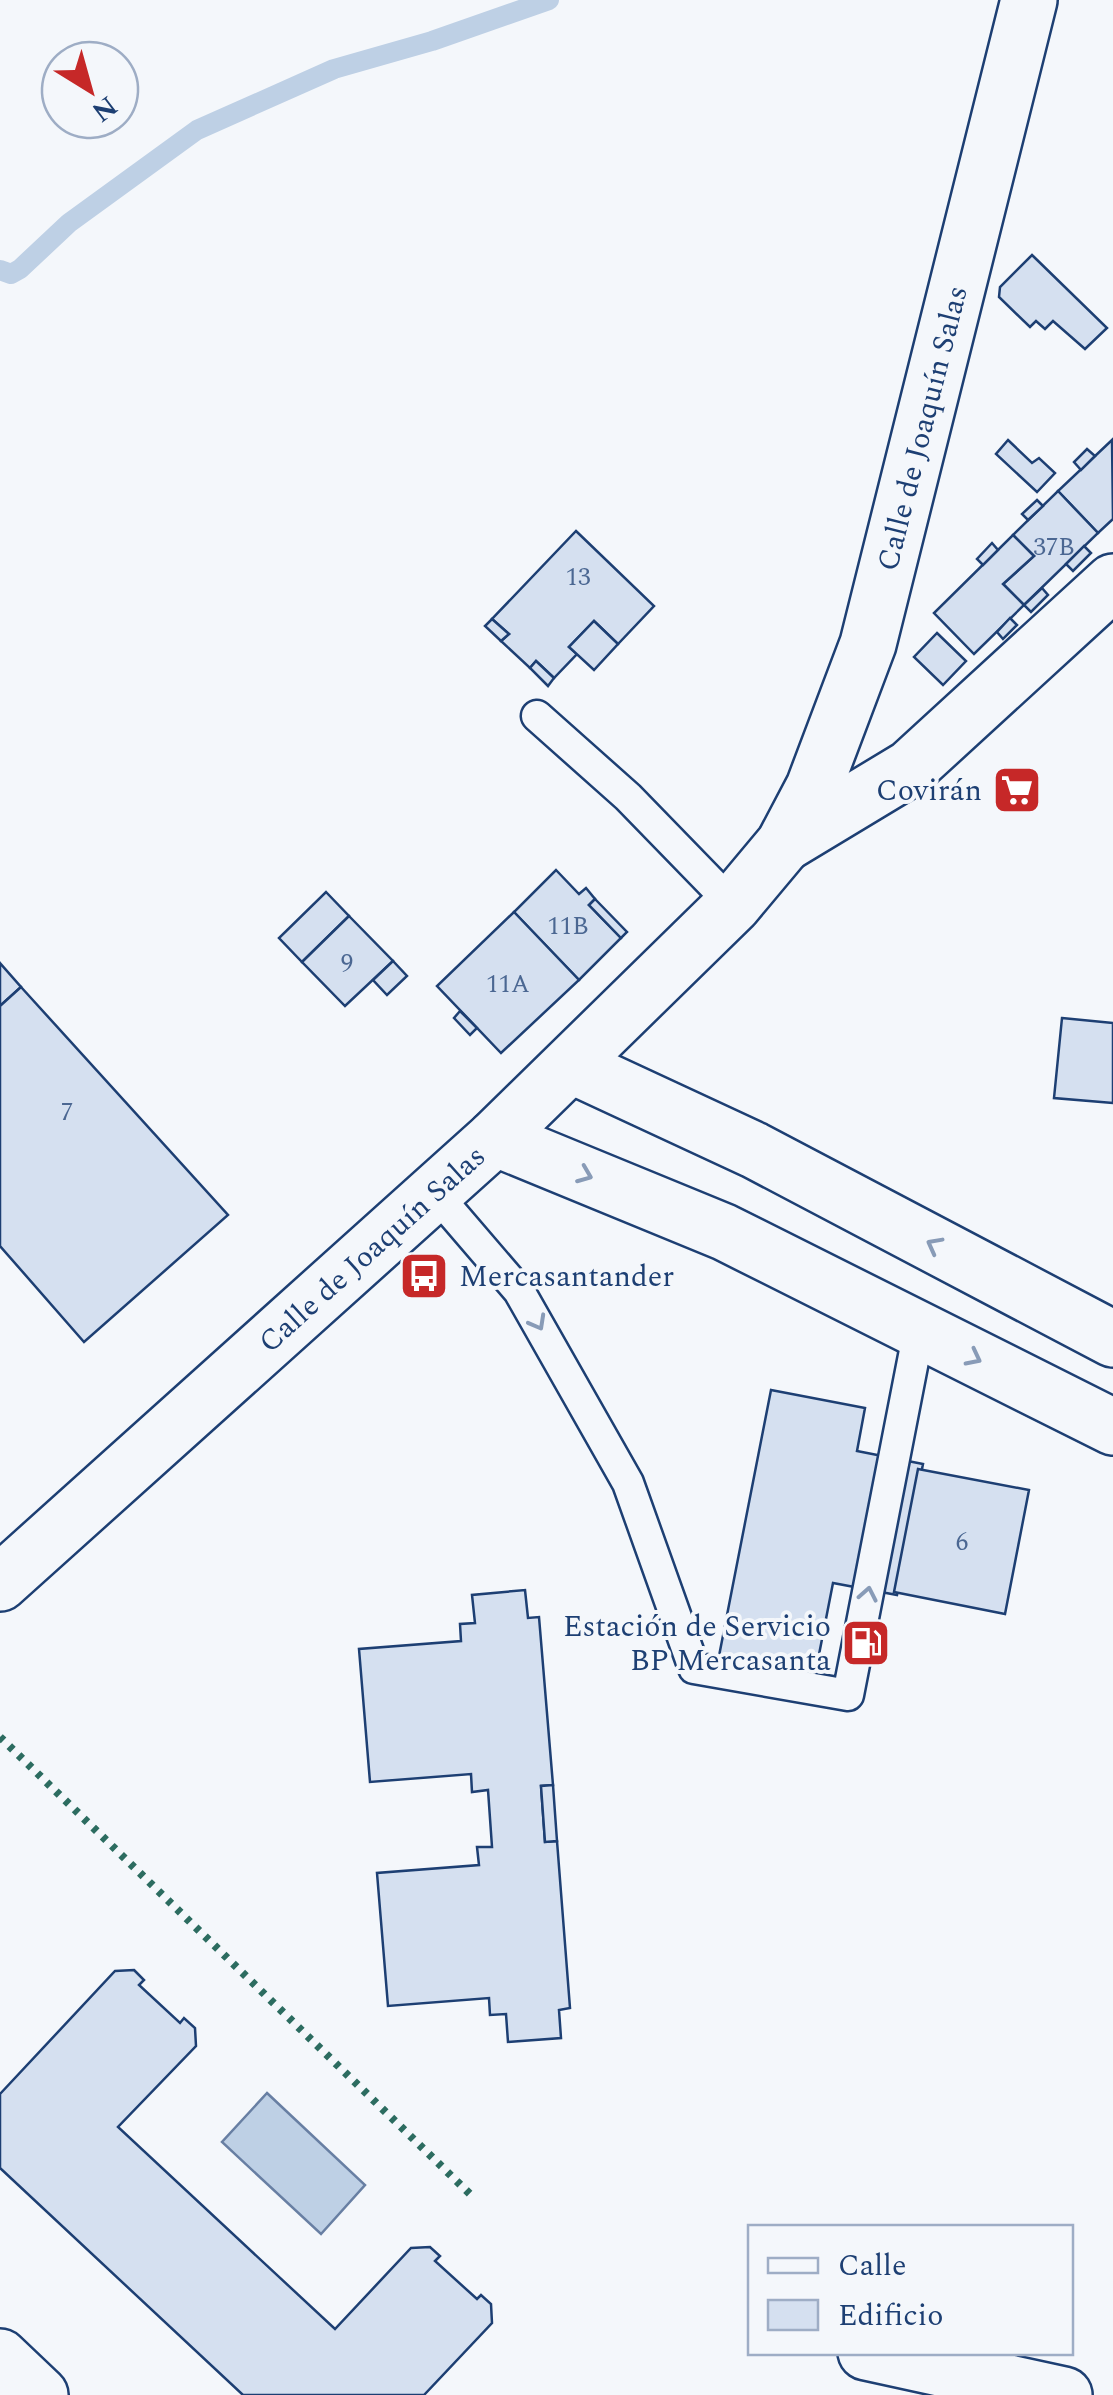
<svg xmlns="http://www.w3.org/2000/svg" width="1113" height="2395" viewBox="0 0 1113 2395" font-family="Spectral,serif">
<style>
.water{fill:#bed0e5;stroke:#687fa3;stroke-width:2.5}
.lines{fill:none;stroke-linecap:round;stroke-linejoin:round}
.stream{stroke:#bed0e5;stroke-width:20}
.building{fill:#d5e0f0;stroke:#1d3f73;stroke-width:2.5}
.lane-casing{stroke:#1d3f73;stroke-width:35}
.street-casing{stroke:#1d3f73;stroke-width:60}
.secondary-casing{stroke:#1d3f73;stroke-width:60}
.lane{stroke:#f4f7fb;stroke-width:30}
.street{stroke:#f4f7fb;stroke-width:55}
.secondary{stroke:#f4f7fb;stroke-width:55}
.hedge{stroke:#2c6c60;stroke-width:8;stroke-dasharray:5 8;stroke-linecap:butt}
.oneway{stroke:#889bb7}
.labels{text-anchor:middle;stroke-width:8;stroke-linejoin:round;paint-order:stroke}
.number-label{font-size:25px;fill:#4b6792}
.street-label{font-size:30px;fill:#1d3f73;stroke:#f4f7fb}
.poi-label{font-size:30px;fill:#1d3f73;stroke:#f4f7fb;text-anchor:end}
</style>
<rect width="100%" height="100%" fill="#f4f7fb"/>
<polygon class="water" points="267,2093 365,2185 321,2234 222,2142"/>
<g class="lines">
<polyline class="stream" points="0,270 11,274 20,269 69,223 197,130 334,69 432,41 549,0"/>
</g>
<g class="building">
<polygon points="1032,255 1107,328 1085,349 1053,321 1045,329 1036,321 1030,327 999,297 1000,287"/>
<polygon points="1008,440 1032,463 1039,458 1055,473 1037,492 996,454"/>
<polygon points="1112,440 1113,519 1098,533 1058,491"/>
<polygon points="1087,449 1095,456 1081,470 1074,462"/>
<polygon points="1058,491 1098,533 1024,605 1003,584 1034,556 1013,535"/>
<polygon points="1037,500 1043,506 1028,520 1022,514"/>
<polygon points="576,531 654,606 618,644 594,621 569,647 577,654 554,678 536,661 530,668 501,641 509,634 492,619"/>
<polygon points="1013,535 1034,556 1003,584 1024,605 974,654 934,613"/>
<polygon points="992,543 998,550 983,565 977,559"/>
<polygon points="1084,546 1091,553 1073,571 1066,564"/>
<polygon points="1042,588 1048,595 1031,612 1024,605"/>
<polygon points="1010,618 1017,625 1003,639 997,632"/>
<polygon points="492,619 509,634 501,641 485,626"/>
<polygon points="594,621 618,644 594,670 569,647"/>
<polygon points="937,633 966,661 943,685 914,657"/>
<polygon points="536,661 554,678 548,686 530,668"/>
<polygon points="556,870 579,894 586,888 595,899 589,905 621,938 579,980 514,912"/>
<polygon points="326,892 349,916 302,962 279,938"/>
<polygon points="595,899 627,932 621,938 589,905"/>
<polygon points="514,912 579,980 501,1053 437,986"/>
<polygon points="349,916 393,961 345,1006 302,962"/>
<polygon points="393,961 407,976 387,995 373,980"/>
<polygon points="0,963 21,987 0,1006"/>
<polygon points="21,987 228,1215 84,1342 0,1246 0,1006"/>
<polygon points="460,1011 477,1028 470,1035 454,1018"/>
<polygon points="1062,1018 1113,1023 1113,1103 1054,1098"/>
<polygon points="771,1390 865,1408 857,1451 923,1464 897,1595 833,1583 815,1675 719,1656"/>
<polygon points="918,1469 1029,1490 1005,1614 894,1592"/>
<polygon points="525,1590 528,1618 539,1617 553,1785 541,1786 545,1842 557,1841 570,2008 559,2010 561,2038 508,2042 506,2014 490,2015 489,1998 388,2006 377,1873 479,1865 477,1847 492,1847 488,1790 472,1792 471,1774 370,1782 359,1649 461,1641 460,1624 475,1623 472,1595"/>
<polygon points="553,1785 557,1841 545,1842 541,1786"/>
<polygon points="134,1970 144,1980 139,1985 180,2023 184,2018 195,2028 196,2046 118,2127 335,2329 411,2248 430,2247 440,2256 435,2261 477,2299 481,2295 491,2304 492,2323 424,2395 243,2395 0,2168 0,2094 115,1971"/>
</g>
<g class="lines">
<g class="lane-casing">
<g id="lane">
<polyline points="537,716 628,797 733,905"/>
<polyline points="434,1192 519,1291 628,1483 694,1668 848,1695 919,1330"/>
</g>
</g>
<g class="street-casing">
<g id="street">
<polyline points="784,844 910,768 1113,582"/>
<polyline points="571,1065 754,1150 1113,1339"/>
<polyline points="495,1138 724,1232 1113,1427"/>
<polyline points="866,2352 1064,2395"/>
<polyline points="0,2357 40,2395"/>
</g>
</g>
<g class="secondary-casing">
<g id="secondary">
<path id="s1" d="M 0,1583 L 495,1138 L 733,905 L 784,844 L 814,787 L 868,644 L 1029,0"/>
</g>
</g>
<use href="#lane" class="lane"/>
<use href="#street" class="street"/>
<use href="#secondary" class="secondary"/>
<polyline class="hedge" points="0,1737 471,2195"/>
</g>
<defs><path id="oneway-chevron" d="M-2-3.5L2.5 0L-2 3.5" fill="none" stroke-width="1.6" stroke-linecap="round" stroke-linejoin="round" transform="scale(2.5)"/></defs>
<g class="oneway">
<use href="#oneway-chevron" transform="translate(585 1175) rotate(22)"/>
<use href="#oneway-chevron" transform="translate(934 1245) rotate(-152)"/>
<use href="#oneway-chevron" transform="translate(538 1323) rotate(61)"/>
<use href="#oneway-chevron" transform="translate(974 1358) rotate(27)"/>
<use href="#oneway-chevron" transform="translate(868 1594) rotate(-79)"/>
</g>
<defs>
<g id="supermarket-square" transform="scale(2.5)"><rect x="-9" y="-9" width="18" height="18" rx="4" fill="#c62828" stroke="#f4f7fb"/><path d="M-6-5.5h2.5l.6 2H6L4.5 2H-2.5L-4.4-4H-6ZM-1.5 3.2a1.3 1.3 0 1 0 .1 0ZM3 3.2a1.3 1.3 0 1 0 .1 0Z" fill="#fff"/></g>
<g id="bus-square" transform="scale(2.5)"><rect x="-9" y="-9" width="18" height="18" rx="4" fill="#c62828" stroke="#f4f7fb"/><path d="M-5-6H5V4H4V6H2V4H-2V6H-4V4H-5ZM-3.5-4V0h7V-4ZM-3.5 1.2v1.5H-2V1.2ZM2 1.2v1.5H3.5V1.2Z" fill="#fff"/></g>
<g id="fuel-square" transform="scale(2.5)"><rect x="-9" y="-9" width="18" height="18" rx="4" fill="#c62828" stroke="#f4f7fb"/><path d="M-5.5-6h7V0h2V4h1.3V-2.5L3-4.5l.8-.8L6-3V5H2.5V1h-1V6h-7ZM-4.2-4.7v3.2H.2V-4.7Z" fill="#fff"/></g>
</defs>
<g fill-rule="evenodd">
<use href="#supermarket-square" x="1017" y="790"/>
<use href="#bus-square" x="424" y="1276"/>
<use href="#fuel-square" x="866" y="1643"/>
</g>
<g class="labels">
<g class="number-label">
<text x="1054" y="555">37B</text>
<text x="578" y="585">13</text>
<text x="568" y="934">11B</text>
<text x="347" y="971">9</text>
<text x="508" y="992">11A</text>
<text x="67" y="1120">7</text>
<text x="962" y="1550">6</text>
</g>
<g class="street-label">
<text dy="10" stroke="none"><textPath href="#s1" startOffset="1518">Calle de Joaquín Salas</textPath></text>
<text dy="10" stroke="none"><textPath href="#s1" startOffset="500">Calle de Joaquín Salas</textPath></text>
</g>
<g class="poi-label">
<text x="982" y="800">Covirán</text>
<text x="459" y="1286" text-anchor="start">Mercasantander</text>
<text x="831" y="1636">Estación de Servicio<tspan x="831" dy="34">BP Mercasanta</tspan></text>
</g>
</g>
<rect x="748" y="2225" width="325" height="130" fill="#f4f7fb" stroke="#9eadc5" stroke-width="2.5"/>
<rect x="768" y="2258" width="50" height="15" fill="#f4f7fb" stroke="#9eadc5" stroke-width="2.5"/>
<text x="838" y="2275" font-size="30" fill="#1d3f73">Calle</text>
<rect x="768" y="2300" width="50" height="30" fill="#d5e0f0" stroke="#9eadc5" stroke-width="2.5"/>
<text x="838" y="2325" font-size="30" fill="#1d3f73">Edificio</text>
<g transform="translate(90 90) rotate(143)"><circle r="48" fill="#f4f7fb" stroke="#9eadc5" stroke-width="2.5"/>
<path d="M0-8L18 38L0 25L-18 38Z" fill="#c62828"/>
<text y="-15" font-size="28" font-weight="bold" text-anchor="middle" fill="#1d3f73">N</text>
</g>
</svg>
